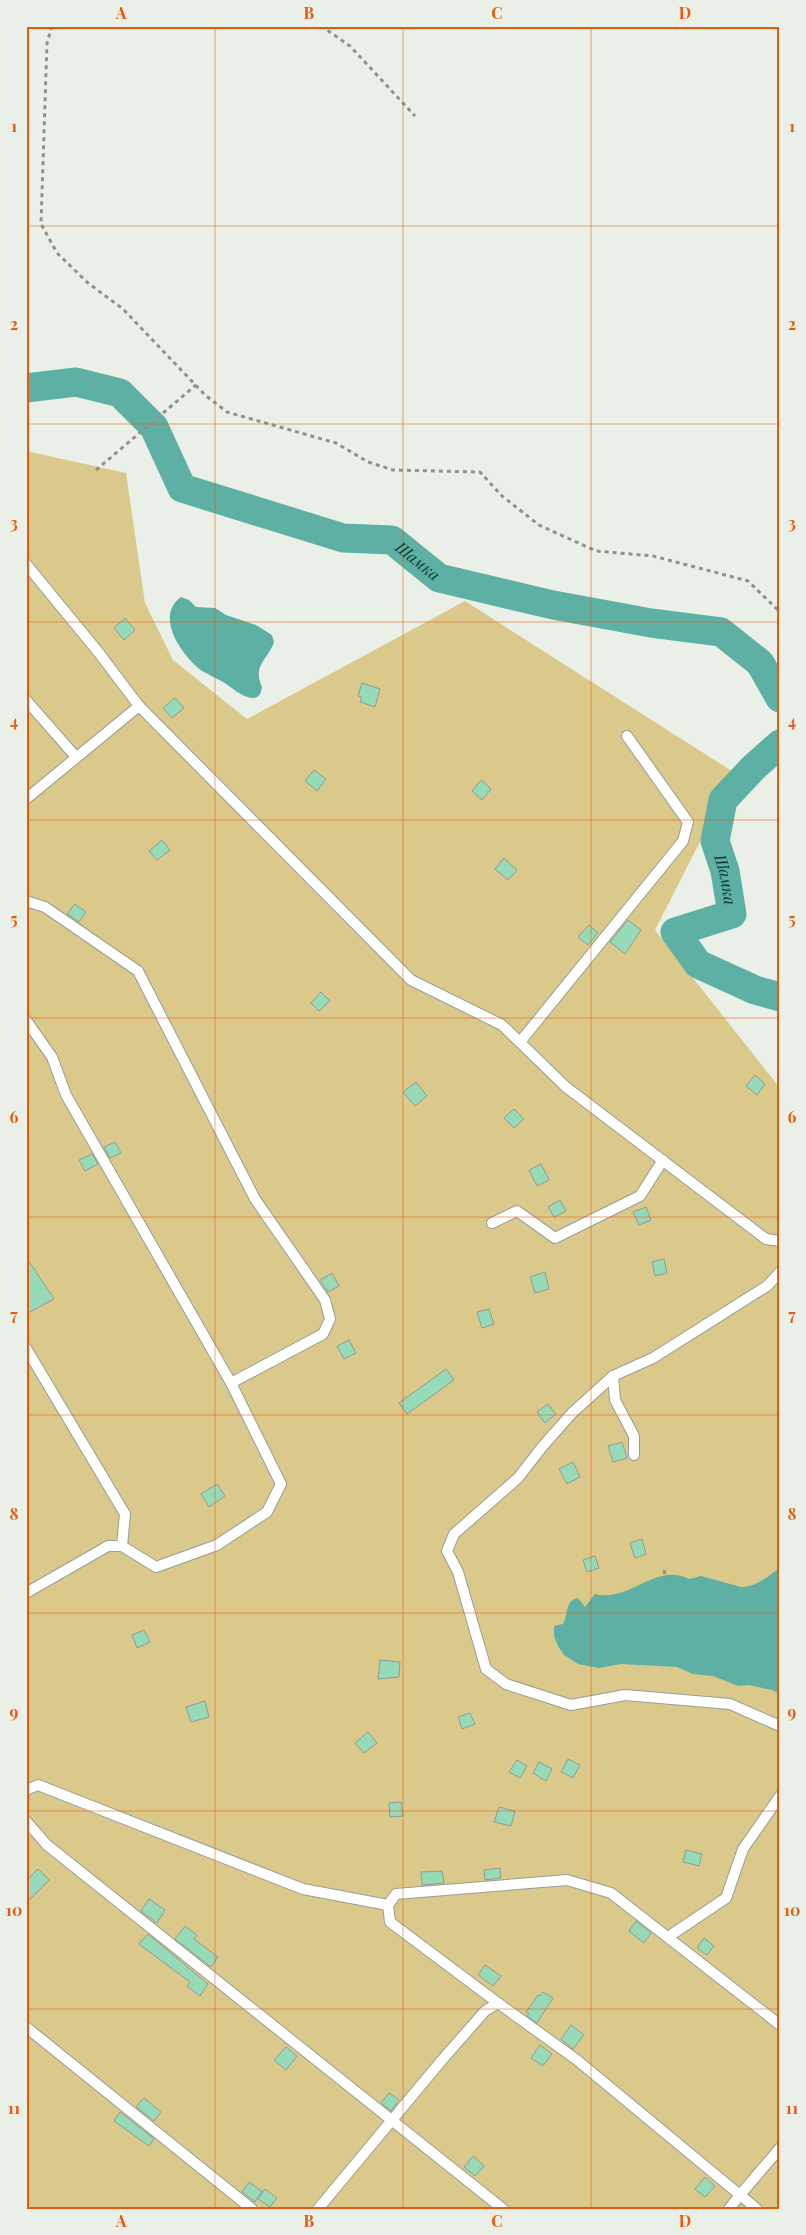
<svg xmlns="http://www.w3.org/2000/svg" width="806" height="2235" viewBox="0 0 806 2235" font-family="'Playfair Display',serif">
<style>
.green{fill:#dac98b}
.water{fill:#5db0a3}
.lines{fill:none;stroke-linecap:round;stroke-linejoin:round}
.river{stroke:#5db0a3;stroke-width:29}
.building{fill:#97dab7;stroke:#919995}
.lane-casing{stroke:#979d96;stroke-width:12}
.path{stroke:#8d928c;stroke-width:3;stroke-dasharray:4 4;stroke-linecap:butt}
.lane{stroke:#fff;stroke-width:10}
.grid{fill:none;stroke:#e8590c;stroke-width:1;stroke-opacity:0.55}
.labels{text-anchor:middle;stroke-width:4;stroke-linejoin:round;paint-order:stroke}
.water-label{font-size:16px;font-style:italic;fill:#0d3631;stroke:#eaf0e8}
.neatline{fill:none;stroke:#e8590c;stroke-width:2}
.grid-label{font-size:16px;text-anchor:middle;font-weight:bold;fill:#e8590c}
</style>
<rect width="100%" height="100%" fill="#eaf0e8"/>
<polygon class="green" points="26,451 126,473 145,603 173,660 247,719 465,601 735,773 655,930 780,1088 780,2209 26,2209"/>
<g class="water">
<path d="M 181,597 L 189,600 L 196,607 L 215,608 L 226,615 L 256,625 L 272,635 L 274,642 C 268,660 252,665 262,687 C 261,692 260,698 253,698 C 243,698 231,687 223,682 C 216,678 209,675 202,671 C 182,656 154,616 181,597 Z"/>
<path d="M 780,1568 L 780,1694 L 772,1690 L 748,1685 L 738,1686 L 713,1676 L 693,1674 L 677,1667 L 621,1664 L 599,1668 L 578,1664 L 564,1655 L 558,1646 L 554,1636 L 554,1626 L 563,1624 C 569,1614 564,1601 578,1598 L 585,1607 L 595,1594 C 630,1603 655,1562 689,1579 L 701,1576 L 741,1587 C 757,1587 768,1576 780,1568 Z"/>
</g>
<g class="lines">
<g class="river">
<path id="s1" d="M 26,388 L 76,382 L 120,393 L 154,427 L 182,488 L 343,538 L 392,540 L 439,578 L 553,605 L 651,623 L 721,632 L 760,663 L 780,698"/>
<path id="s2" d="M 780,744 L 754,767 L 723,800 L 715,841 L 725,871 L 732,914 L 675,932 L 698,964 L 755,990 L 780,997"/>
</g>
</g>
<g class="building">
<polygon points="125,618 135,630 124,640 114,628"/>
<polygon points="362,683 380,689 375,707 360,702 362,697 358,696"/>
<polygon points="175,698 184,708 172,718 163,708"/>
<polygon points="314,770 326,779 317,791 305,781"/>
<polygon points="481,780 491,789 482,800 472,791"/>
<polygon points="162,840 170,850 157,860 149,851"/>
<polygon points="504,858 517,870 508,880 495,869"/>
<polygon points="75,904 86,912 79,922 67,914"/>
<polygon points="628,920 641,930 625,954 610,942"/>
<polygon points="589,925 598,933 588,945 578,937"/>
<polygon points="321,992 330,1001 319,1011 311,1003"/>
<polygon points="755,1075 765,1084 757,1095 746,1086"/>
<polygon points="416,1082 427,1096 415,1106 403,1092"/>
<polygon points="514,1109 524,1119 514,1128 504,1118"/>
<polygon points="115,1142 121,1153 110,1158 104,1147"/>
<polygon points="92,1154 98,1164 85,1171 79,1160"/>
<polygon points="541,1164 549,1180 537,1186 529,1170"/>
<polygon points="560,1200 566,1211 554,1217 548,1207"/>
<polygon points="646,1207 651,1220 639,1225 633,1212"/>
<polygon points="26,1257 54,1299 26,1314"/>
<polygon points="664,1259 667,1273 655,1276 652,1262"/>
<polygon points="545,1272 549,1289 535,1293 530,1277"/>
<polygon points="332,1273 339,1286 328,1292 320,1280"/>
<polygon points="489,1309 494,1324 482,1328 477,1312"/>
<polygon points="349,1340 356,1353 344,1359 337,1346"/>
<polygon points="446,1369 454,1380 407,1414 399,1403"/>
<polygon points="548,1404 556,1414 545,1423 537,1412"/>
<polygon points="622,1442 627,1458 613,1462 608,1446"/>
<polygon points="573,1462 580,1477 567,1484 559,1469"/>
<polygon points="217,1484 225,1496 209,1507 201,1494"/>
<polygon points="642,1539 646,1554 635,1558 630,1543"/>
<polygon points="595,1556 599,1568 587,1572 583,1560"/>
<polygon points="144,1630 150,1642 137,1648 132,1635"/>
<polygon points="380,1660 400,1662 399,1677 378,1679"/>
<polygon points="205,1701 209,1717 191,1722 186,1707"/>
<polygon points="470,1713 475,1724 462,1729 458,1717"/>
<polygon points="368,1732 377,1743 364,1753 355,1743"/>
<polygon points="568,1759 580,1765 573,1778 561,1772"/>
<polygon points="517,1760 527,1766 520,1778 509,1772"/>
<polygon points="539,1762 552,1769 546,1781 533,1773"/>
<polygon points="401,1802 403,1816 390,1817 389,1803"/>
<polygon points="499,1807 515,1811 511,1826 494,1822"/>
<polygon points="686,1850 702,1854 699,1866 683,1862"/>
<polygon points="500,1868 501,1878 485,1880 484,1870"/>
<polygon points="38,1869 49,1880 26,1903 26,1881"/>
<polygon points="442,1871 444,1883 422,1885 421,1872"/>
<polygon points="149,1899 165,1910 157,1923 141,1911"/>
<polygon points="636,1921 651,1933 644,1943 629,1931"/>
<polygon points="185,1926 197,1935 194,1939 218,1957 211,1967 175,1939"/>
<polygon points="148,1934 208,1984 200,1996 187,1986 190,1982 139,1944"/>
<polygon points="704,1938 714,1946 707,1955 697,1948"/>
<polygon points="485,1965 501,1976 493,1986 478,1975"/>
<polygon points="543,1992 553,1998 537,2023 527,2016 529,2014 526,2012 538,1995 540,1996"/>
<polygon points="571,2025 584,2035 573,2049 561,2039"/>
<polygon points="540,2045 552,2054 543,2066 531,2058"/>
<polygon points="286,2047 297,2056 286,2070 274,2060"/>
<polygon points="389,2093 399,2100 391,2111 381,2103"/>
<polygon points="144,2098 161,2112 154,2121 136,2107"/>
<polygon points="120,2112 154,2139 149,2146 114,2121"/>
<polygon points="473,2156 484,2166 475,2176 464,2167"/>
<polygon points="705,2177 715,2186 705,2197 695,2189"/>
<polygon points="249,2182 262,2191 255,2202 242,2192"/>
<polygon points="265,2189 277,2198 270,2207 258,2199"/>
</g>
<g class="lines">
<g class="lane-casing">
<g id="lane">
<polyline points="26,564 99,653 139,706 411,980 502,1025 566,1087 766,1239 780,1241"/>
<polyline points="26,700 76,757"/>
<polyline points="26,799 139,706"/>
<polyline points="26,901 45,907 138,971 255,1199 325,1300 330,1319 323,1334 231,1383"/>
<polyline points="26,1020 52,1057 66,1095 231,1383 281,1484 267,1512 217,1545 156,1567 122,1546 125,1514 26,1348"/>
<polyline points="520,1042 683,841 688,822 627,736"/>
<polyline points="492,1223 517,1211 555,1238 640,1196 663,1160"/>
<polyline points="780,1272 767,1286 653,1358 613,1376 572,1413 542,1447 518,1478 454,1534 447,1551 458,1572 486,1669 506,1684 571,1705 625,1695 730,1704 780,1726"/>
<polyline points="613,1376 615,1400 634,1436 634,1455"/>
<polyline points="26,1593 108,1546 122,1546"/>
<polyline points="26,1790 38,1785 303,1889 388,1905"/>
<polyline points="26,1821 47,1845 503,2209"/>
<polyline points="668,1937 726,1898 743,1849 780,1796"/>
<polyline points="498,2003 390,1922 388,1905 396,1894 567,1880 611,1893 780,2025"/>
<polyline points="26,2027 252,2209"/>
<polyline points="318,2209 442,2060 485,2011 498,2003 577,2060 740,2195 729,2209"/>
<polyline points="757,2209 740,2195 780,2148"/>
</g>
</g>
<g class="path">
<polyline points="52,26 47,43 41,224 57,253 88,283 123,309 205,395 227,412 336,443 368,462 393,470 480,472 502,496 539,525 596,551 653,556 748,581 780,612"/>
<polyline points="321,26 350,46 415,116"/>
<polyline points="96,470 196,385"/>
<polyline points="664,1570 666,1580"/>
</g>
<use href="#lane" class="lane"/>
</g>
<path class="grid" d="M 215,26 L 215,2209M 403,26 L 403,2209M 591,26 L 591,2209M 26,226 L 780,226M 26,424 L 780,424M 26,622 L 780,622M 26,820 L 780,820M 26,1018 L 780,1018M 26,1217 L 780,1217M 26,1415 L 780,1415M 26,1613 L 780,1613M 26,1811 L 780,1811M 26,2009 L 780,2009"/>
<g class="labels">
<g class="water-label">
<text dy="6" stroke="none"><textPath href="#s1" startOffset="462">Шамка</textPath></text>
<text dy="6" stroke="none"><textPath href="#s2" startOffset="162">Шамка</textPath></text>
</g>
</g>
<rect width="806" height="2235" fill="none" stroke="#eaf0e8" stroke-width="55"/>
<rect x="28" y="28" width="750" height="2180" class="neatline"/>
<g class="grid-label">
<text x="121" y="19">A</text>
<text x="309" y="19">B</text>
<text x="497" y="19">C</text>
<text x="685" y="19">D</text>
<text x="14" y="132">1</text>
<text x="792" y="132">1</text>
<text x="14" y="330">2</text>
<text x="792" y="330">2</text>
<text x="14" y="529">3</text>
<text x="792" y="529">3</text>
<text x="14" y="727">4</text>
<text x="792" y="727">4</text>
<text x="14" y="925">5</text>
<text x="792" y="925">5</text>
<text x="14" y="1123">6</text>
<text x="792" y="1123">6</text>
<text x="14" y="1321">7</text>
<text x="792" y="1321">7</text>
<text x="14" y="1520">8</text>
<text x="792" y="1520">8</text>
<text x="14" y="1718">9</text>
<text x="792" y="1718">9</text>
<text x="14" y="1916">10</text>
<text x="792" y="1916">10</text>
<text x="14" y="2114">11</text>
<text x="792" y="2114">11</text>
<text x="121" y="2227">A</text>
<text x="309" y="2227">B</text>
<text x="497" y="2227">C</text>
<text x="685" y="2227">D</text>
</g>
</svg>
